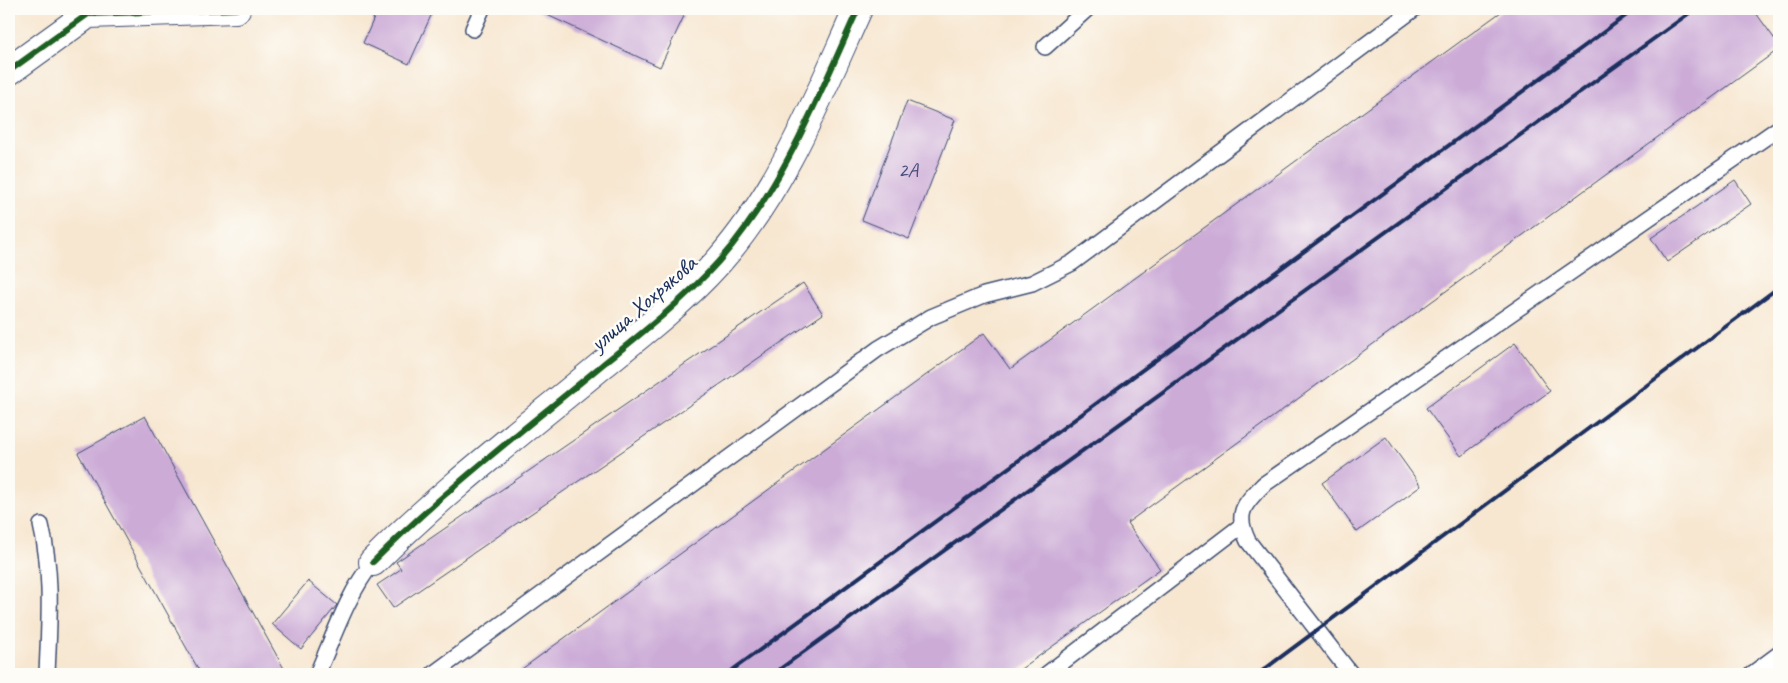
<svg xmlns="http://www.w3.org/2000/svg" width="1788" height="683" viewBox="0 0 1788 683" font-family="Caveat,sans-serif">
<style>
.building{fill:#ccacd7}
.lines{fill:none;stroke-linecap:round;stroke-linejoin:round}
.lane-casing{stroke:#3c4b6f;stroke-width:18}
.street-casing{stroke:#3c4b6f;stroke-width:30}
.lane{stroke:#fff;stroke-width:15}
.street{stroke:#fff;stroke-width:28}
.rail{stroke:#1b2f5e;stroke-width:4}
.cycleway-casing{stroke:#fdfcf7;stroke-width:9}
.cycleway{stroke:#1b5e20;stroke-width:6}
.labels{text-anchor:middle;stroke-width:5;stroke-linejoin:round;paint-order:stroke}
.number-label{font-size:21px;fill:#474e7c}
.street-label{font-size:24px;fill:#1b2f5e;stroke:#fdfcf7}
</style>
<rect width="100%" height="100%" fill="#fdfcf7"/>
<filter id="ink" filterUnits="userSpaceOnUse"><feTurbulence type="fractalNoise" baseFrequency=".02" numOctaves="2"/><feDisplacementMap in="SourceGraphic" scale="10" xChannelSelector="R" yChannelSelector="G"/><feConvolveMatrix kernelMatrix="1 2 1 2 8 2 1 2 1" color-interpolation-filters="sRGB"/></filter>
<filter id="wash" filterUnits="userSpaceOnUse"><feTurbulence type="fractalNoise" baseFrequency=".0096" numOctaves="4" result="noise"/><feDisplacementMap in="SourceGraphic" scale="20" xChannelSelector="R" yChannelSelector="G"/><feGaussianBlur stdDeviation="1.12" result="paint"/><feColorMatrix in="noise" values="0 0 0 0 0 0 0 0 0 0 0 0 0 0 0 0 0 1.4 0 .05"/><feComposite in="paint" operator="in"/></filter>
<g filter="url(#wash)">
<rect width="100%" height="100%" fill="#f7e7d1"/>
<g id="blocks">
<g class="building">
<polygon points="366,9 434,9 409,64 363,43 374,18 364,13"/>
<polygon points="534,9 668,9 684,16 660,67"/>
<polygon points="1505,9 1753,9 1779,45 1779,49 1127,523 1160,569 1014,674 515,674 984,333 1010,369"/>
<polygon points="907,101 955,120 909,239 862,220"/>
<polygon points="1735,180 1751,204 1667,262 1651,238"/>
<polygon points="803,283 823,314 393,608 377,585 401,569 396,562"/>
<polygon points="1515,343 1550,391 1461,456 1426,408"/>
<polygon points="145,416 262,629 287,674 201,674 78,453"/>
<polygon points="1386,437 1421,486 1357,532 1322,483"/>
<polygon points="308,581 337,605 301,649 272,624"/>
</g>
</g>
</g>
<g filter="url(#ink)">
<use href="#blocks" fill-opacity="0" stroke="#3c4b6f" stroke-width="1"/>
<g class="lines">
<g class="lane-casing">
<g id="lane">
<polyline points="473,29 482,9"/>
<polyline points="1045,47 1087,9"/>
<path d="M 41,525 C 53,575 49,623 47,674"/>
<path d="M 317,674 C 334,636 347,595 373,562"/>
<polyline points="433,674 878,349 931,317 984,295 1032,283 1072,263 1414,9"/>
<polyline points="1047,674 1241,526"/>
<path d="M 1351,674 L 1248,541 C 1235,514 1243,505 1263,485 L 1779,128"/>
<polyline points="1752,674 1779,654"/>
</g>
</g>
<g class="street-casing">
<g id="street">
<polyline points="9,71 88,14 236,9"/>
<path d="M 373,562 C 444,490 525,429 602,365 C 642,333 684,300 718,262 C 782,190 819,95 858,9"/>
</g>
</g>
<use href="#lane" class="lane"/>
<use href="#street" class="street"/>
<g class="rail">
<polyline points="727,674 1635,9"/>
<polyline points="773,674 1695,9"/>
<polyline points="1258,674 1779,287"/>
</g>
<g class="cycleway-casing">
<g id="cycleway">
<polyline points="9,71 88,14 236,9"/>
<path d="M 373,562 C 444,490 525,429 602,365 C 642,333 684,300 718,262 C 782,190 819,95 858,9"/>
</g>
</g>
<use href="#cycleway" class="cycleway"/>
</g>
</g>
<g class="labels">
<g class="number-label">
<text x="908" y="177">2А</text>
</g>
<g class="street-label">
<text transform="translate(643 303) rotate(-41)" y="8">улица Хохрякова</text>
</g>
</g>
<rect width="1788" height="683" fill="none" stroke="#fdfcf7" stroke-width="30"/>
</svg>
